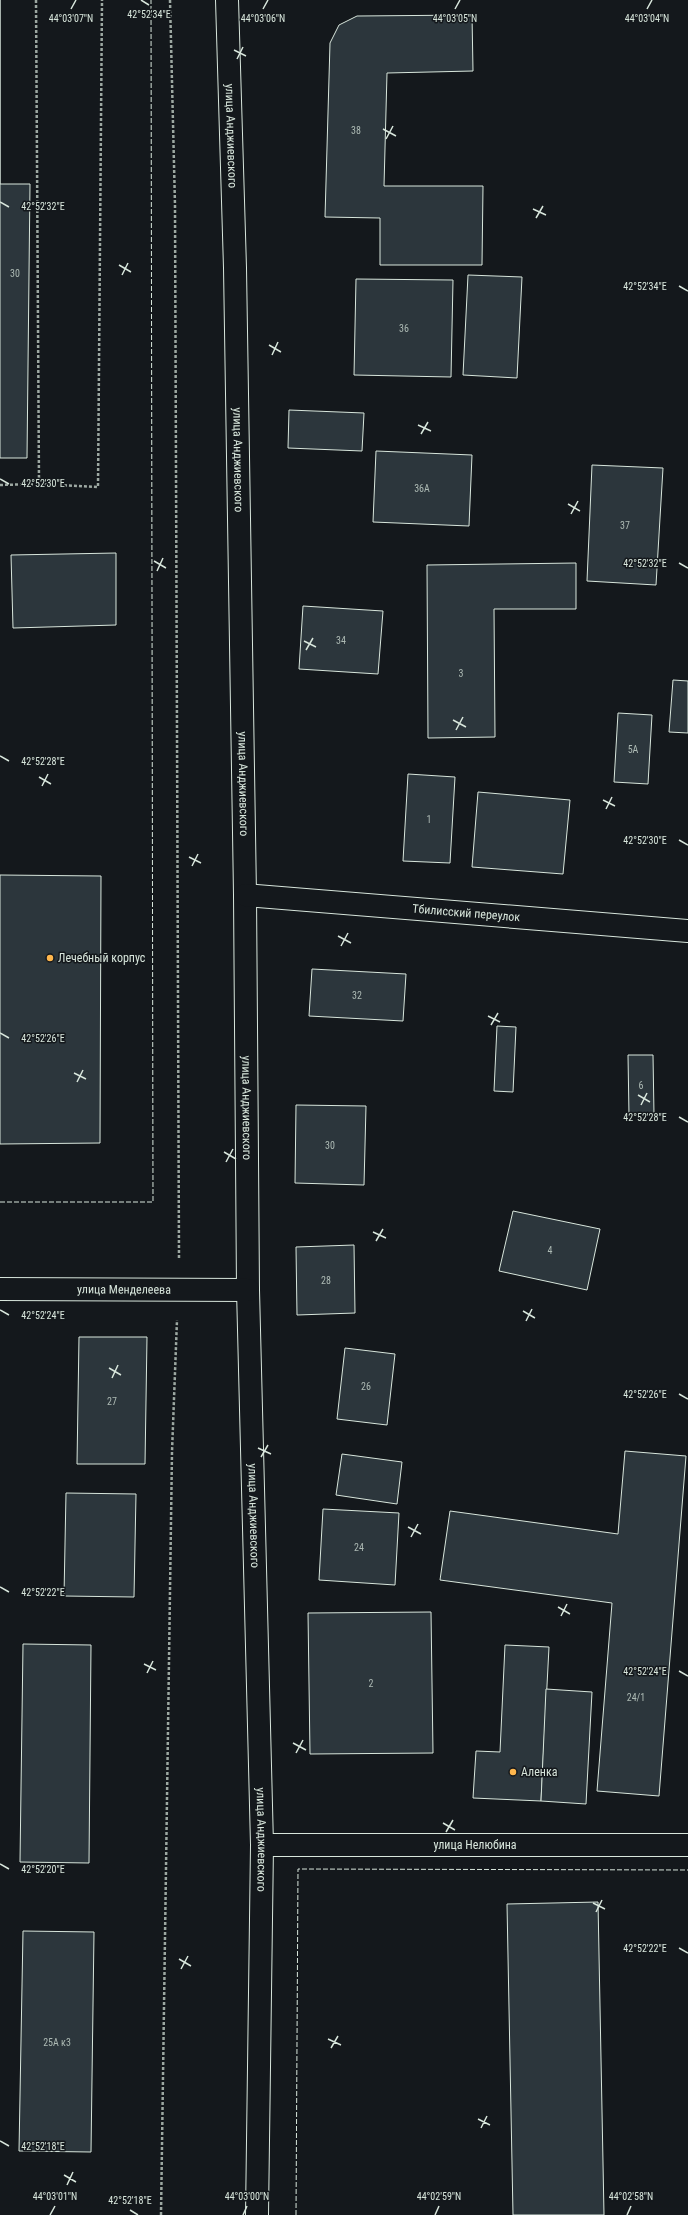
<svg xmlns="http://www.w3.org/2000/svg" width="688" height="2215" viewBox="0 0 688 2215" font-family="'Roboto Condensed',sans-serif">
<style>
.building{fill:#2c363c;stroke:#d8e6dc}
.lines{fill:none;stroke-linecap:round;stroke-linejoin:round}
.minor-casing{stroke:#d8e6dc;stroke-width:24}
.path{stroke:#9da8a2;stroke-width:2.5;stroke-dasharray:3 2;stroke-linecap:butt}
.minor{stroke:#14181c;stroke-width:22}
.fence{stroke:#d8e6dc;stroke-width:1;stroke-dasharray:5 2;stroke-linecap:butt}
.ticks{fill:none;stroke:#d8e6dc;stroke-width:1.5}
.poi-dot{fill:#ffb74d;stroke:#14181c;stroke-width:1.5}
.labels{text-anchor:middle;stroke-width:3;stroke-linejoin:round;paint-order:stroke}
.number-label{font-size:10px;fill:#adbab4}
.street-label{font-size:12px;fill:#d8e6dc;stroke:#14181c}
.poi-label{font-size:12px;fill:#d8e6dc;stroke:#14181c;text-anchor:start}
.ticks-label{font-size:10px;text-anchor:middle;fill:#d8e6dc;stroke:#14181c;stroke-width:3;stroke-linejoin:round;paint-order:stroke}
</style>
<rect width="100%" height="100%" fill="#14181c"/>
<g class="building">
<polygon points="0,0 0,184 30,184 27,458 0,458"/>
<polygon points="472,15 473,71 387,73 384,186 483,186 482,265 380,265 380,218 325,217 330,43 339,25 357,16"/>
<polygon points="468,275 522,277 517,378 463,375"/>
<polygon points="356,279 453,280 451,377 354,375"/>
<polygon points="289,410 364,413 362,451 288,448"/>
<polygon points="376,451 472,455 469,526 373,522"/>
<polygon points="592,465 663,468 656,585 587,581"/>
<polygon points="116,553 116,625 13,628 11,555"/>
<polygon points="576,563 576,609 494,609 495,737 428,738 427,565"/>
<polygon points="303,606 383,611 378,674 299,669"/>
<polygon points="673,680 688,681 688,733 669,732"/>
<polygon points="618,713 652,715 648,784 614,782"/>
<polygon points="408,774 455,777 450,863 403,861"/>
<polygon points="478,792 570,800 563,874 472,867"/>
<polygon points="0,875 101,876 100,1143 0,1144"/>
<polygon points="312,969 406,974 403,1021 309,1016"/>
<polygon points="497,1026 516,1027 513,1092 494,1091"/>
<polygon points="628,1055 653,1055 654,1115 629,1116"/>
<polygon points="296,1105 366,1106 364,1185 295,1183"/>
<polygon points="513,1211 600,1229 587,1290 499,1271"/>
<polygon points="354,1245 355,1313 297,1315 296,1247"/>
<polygon points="79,1337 147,1337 145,1464 77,1464"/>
<polygon points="345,1348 395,1354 387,1425 337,1419"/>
<polygon points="625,1451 686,1456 659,1796 597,1791 612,1603 440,1580 450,1511 618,1534"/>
<polygon points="342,1454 402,1462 397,1504 336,1495"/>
<polygon points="66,1493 136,1494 134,1597 64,1596"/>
<polygon points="323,1509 399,1513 395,1585 319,1580"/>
<polygon points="431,1612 433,1753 310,1754 308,1613"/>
<polygon points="23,1644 91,1645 89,1863 20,1862"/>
<polygon points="505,1645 549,1647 541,1801 473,1798 476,1751 500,1752"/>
<polygon points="546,1689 592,1692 586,1804 541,1801"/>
<polygon points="598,1902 604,2215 513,2215 507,1904"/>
<polygon points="23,1931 94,1932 91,2152 19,2151"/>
</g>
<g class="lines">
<g class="minor-casing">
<g id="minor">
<path id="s1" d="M 227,0 L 235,268 L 245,895 L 248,1290 L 262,1845 L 257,2215"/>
<path id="s2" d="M 245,895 L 688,931"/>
<path id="s3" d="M 0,1289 L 248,1290"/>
<path id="s4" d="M 262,1845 L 688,1845"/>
</g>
</g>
<g class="path">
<polyline points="170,0 175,205 179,1259"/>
<polyline points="39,484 98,487 102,0"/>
<polyline points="0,485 39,484 36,0"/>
<polyline points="161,2215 172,1452 177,1320"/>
</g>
<use href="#minor" class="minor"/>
<g class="fence">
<polyline points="0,1202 153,1202 151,0"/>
<polyline points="296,2215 298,1869 688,1870"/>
</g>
</g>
<path class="ticks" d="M 141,0 L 149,5M 71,9 L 76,0M 263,9 L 268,0M 455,9 L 460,0M 647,9 L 652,0M 234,50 L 246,56M 237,59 L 243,47M 383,129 L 396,136M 386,139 L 393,126M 0,202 L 9,207M 533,209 L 546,215M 536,218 L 543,206M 119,265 L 131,272M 122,275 L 128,263M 679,286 L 688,291M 269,345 L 281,352M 272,355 L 278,342M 418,425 L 431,431M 421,434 L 428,422M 0,479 L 9,484M 568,504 L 580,511M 571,514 L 578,501M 154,561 L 166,568M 679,563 L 688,568M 157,571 L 163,558M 304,641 L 316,647M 306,650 L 313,638M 453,720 L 466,727M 456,730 L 463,717M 0,756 L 9,761M 39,777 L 51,784M 42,786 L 48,774M 603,800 L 615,806M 606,809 L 612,797M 679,840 L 688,845M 189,857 L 201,863M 192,866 L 198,854M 338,936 L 351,943M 341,946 L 348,933M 488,1016 L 500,1022M 491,1025 L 498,1013M 0,1033 L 9,1038M 74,1073 L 86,1079M 77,1082 L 83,1070M 638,1095 L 650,1102M 641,1105 L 647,1093M 679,1117 L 688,1122M 224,1152 L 236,1159M 226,1162 L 233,1149M 373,1232 L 386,1238M 376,1241 L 383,1229M 0,1310 L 9,1315M 523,1311 L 535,1318M 526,1321 L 532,1309M 109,1368 L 121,1375M 112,1378 L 118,1365M 679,1394 L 688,1399M 258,1448 L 271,1454M 261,1457 L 268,1445M 408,1527 L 421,1534M 411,1537 L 418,1524M 0,1587 L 9,1592M 558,1607 L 570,1614M 561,1616 L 567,1604M 144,1664 L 156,1670M 679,1671 L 688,1676M 147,1673 L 153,1661M 293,1743 L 306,1750M 296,1753 L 303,1740M 443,1823 L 455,1830M 446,1832 L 453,1820M 0,1864 L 9,1869M 593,1903 L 605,1909M 596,1912 L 602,1900M 679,1948 L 688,1953M 179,1959 L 191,1966M 181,1969 L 188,1956M 328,2039 L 341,2045M 331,2048 L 338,2036M 478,2119 L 490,2125M 481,2128 L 487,2116M 0,2141 L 9,2146M 64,2175 L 76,2182M 67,2185 L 73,2172M 130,2210 L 138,2215M 50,2215 L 55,2206M 243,2215 L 247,2206M 435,2215 L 439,2206M 627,2215 L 631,2206"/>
<g class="poi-dot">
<circle cx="50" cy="958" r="4"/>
<circle cx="513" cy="1772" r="4"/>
</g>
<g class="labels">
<g class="number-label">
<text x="356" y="134">38</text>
<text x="15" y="277">30</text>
<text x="404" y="332">36</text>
<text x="422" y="492">36А</text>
<text x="625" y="529">37</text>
<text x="341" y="644">34</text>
<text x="461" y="677">3</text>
<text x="633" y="753">5А</text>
<text x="429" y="823">1</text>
<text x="357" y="999">32</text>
<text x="641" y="1089">6</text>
<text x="330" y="1149">30</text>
<text x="550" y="1254">4</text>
<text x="326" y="1284">28</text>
<text x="366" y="1390">26</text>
<text x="112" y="1405">27</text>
<text x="359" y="1551">24</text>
<text x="371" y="1687">2</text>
<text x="636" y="1701">24/1</text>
<text x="57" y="2046">25А к3</text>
</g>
<g class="street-label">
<text dy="4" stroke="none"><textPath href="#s1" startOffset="136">улица Анджиевского</textPath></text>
<text dy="4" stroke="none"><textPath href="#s1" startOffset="460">улица Анджиевского</textPath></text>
<text dy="4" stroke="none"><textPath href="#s1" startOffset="784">улица Анджиевского</textPath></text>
<text dy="4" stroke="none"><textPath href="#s2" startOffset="222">Тбилисский переулок</textPath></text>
<text dy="4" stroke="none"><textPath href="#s1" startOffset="1108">улица Анджиевского</textPath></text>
<text dy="4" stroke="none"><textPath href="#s3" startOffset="124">улица Менделеева</textPath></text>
<text dy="4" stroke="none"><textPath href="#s1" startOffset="1516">улица Анджиевского</textPath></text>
<text dy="4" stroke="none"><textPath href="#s1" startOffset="1840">улица Анджиевского</textPath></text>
<text dy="4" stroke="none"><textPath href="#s4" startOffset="213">улица Нелюбина</textPath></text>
</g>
<g class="poi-label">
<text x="58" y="962">Лечебный корпус</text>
<text x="521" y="1776">Аленка</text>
</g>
</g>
<g class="ticks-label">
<text x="149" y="18">42°52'34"E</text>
<text x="71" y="22">44°03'07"N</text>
<text x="263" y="22">44°03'06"N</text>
<text x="455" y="22">44°03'05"N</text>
<text x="647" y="22">44°03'04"N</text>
<text x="43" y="210">42°52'32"E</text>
<text x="645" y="290">42°52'34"E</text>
<text x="43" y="487">42°52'30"E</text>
<text x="645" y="567">42°52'32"E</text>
<text x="43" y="765">42°52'28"E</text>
<text x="645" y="844">42°52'30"E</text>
<text x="43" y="1042">42°52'26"E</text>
<text x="645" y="1121">42°52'28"E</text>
<text x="43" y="1319">42°52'24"E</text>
<text x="645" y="1398">42°52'26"E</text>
<text x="43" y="1596">42°52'22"E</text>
<text x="645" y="1675">42°52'24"E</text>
<text x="43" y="1873">42°52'20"E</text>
<text x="645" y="1952">42°52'22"E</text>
<text x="43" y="2150">42°52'18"E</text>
<text x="55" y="2200">44°03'01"N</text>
<text x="247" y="2200">44°03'00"N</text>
<text x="439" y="2200">44°02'59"N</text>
<text x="631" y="2200">44°02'58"N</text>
<text x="130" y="2204">42°52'18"E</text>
</g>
</svg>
